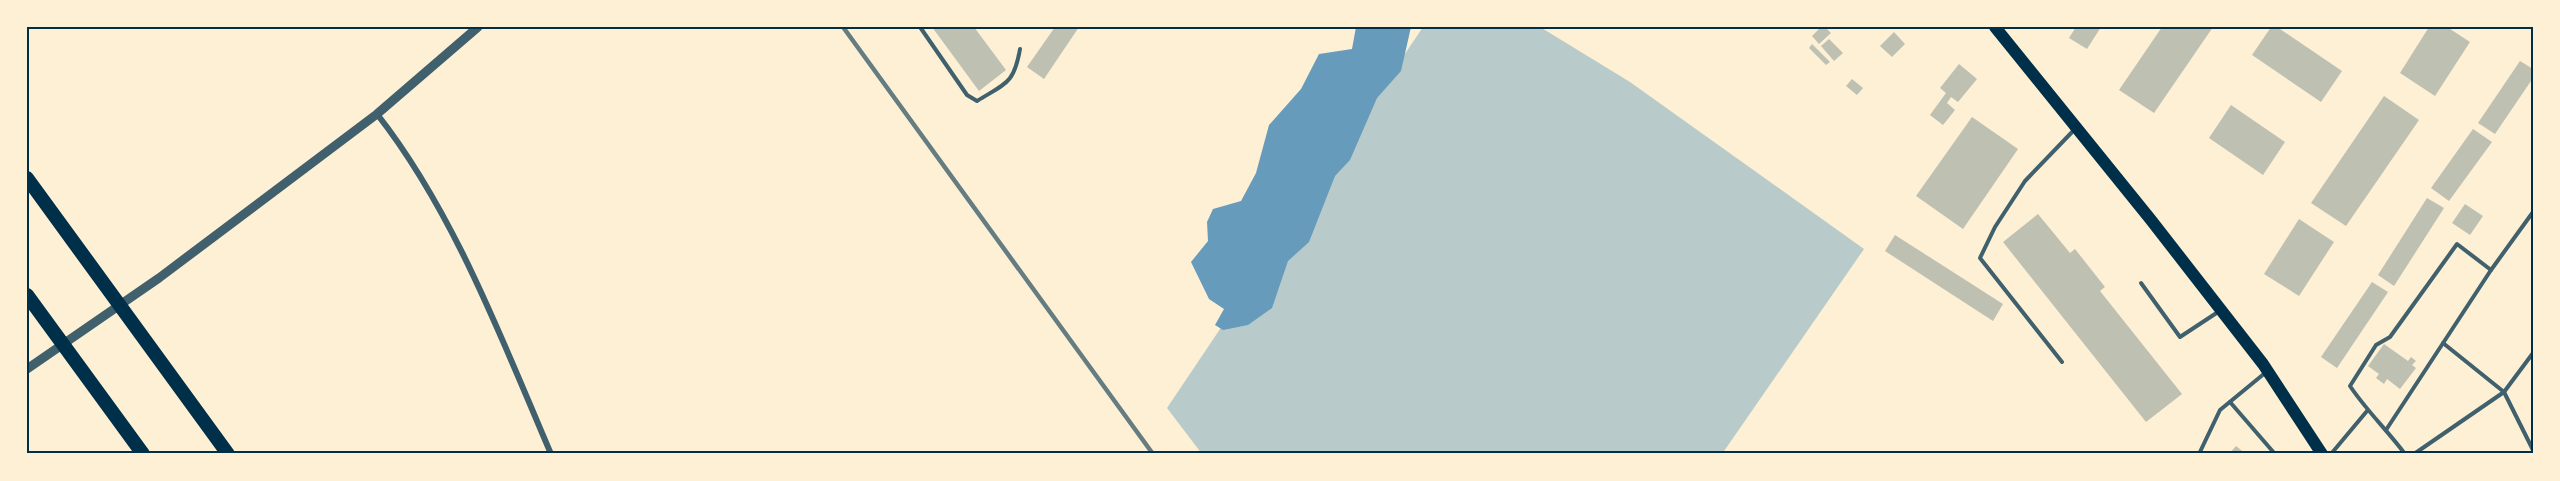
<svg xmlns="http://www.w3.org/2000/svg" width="2560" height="481" viewBox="0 0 2560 481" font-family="'Fira Sans',sans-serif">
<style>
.green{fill:#b9caca}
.water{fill:#669bbc}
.building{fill:#bec0b2}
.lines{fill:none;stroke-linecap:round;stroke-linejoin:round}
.service{stroke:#3f606c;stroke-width:4}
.minor{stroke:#3f606c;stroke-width:6}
.tertiary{stroke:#3f606c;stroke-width:9}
.primary{stroke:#003049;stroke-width:12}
.motorway{stroke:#003049;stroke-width:14}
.rail{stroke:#657d81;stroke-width:4.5}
.neatline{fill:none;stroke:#003049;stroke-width:2}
</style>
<rect width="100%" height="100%" fill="#fdf0d5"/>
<polygon class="green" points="1423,27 1540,27 1630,82 1864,249 1722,454 1202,454 1167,408"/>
<polygon class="water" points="1356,27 1411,27 1401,71 1377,98 1350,160 1335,176 1309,242 1288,261 1272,308 1248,325 1223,330 1215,325 1224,309 1209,299 1191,262 1208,241 1207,222 1213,209 1241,201 1256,173 1269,125 1301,89 1319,54 1352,49"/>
<g class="building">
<polygon points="932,27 974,27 1006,70 979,91"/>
<polygon points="1055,27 1079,27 1044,79 1027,67"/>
<polygon points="1821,27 1825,27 1831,33 1819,44 1812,36"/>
<polygon points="2076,27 2101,27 2087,49 2069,38"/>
<polygon points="2162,27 2213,27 2154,113 2119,90"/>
<polygon points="2271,27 2277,27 2342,71 2321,102 2252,55"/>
<polygon points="2429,27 2447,27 2470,42 2435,96 2400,73"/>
<polygon points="1894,32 1905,44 1892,57 1880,46"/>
<polygon points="1829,39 1843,53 1834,61 1821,46"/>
<polygon points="1812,44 1830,62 1826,65 1809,48"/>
<polygon points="2520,61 2533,69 2533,78 2495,134 2478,123"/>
<polygon points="1959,64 1977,79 1958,102 1951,97 1947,103 1955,110 1943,125 1930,115 1946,93 1940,88"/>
<polygon points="1852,79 1863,88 1857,95 1846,86"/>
<polygon points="2384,96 2419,120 2346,226 2311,203"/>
<polygon points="2231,105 2285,142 2263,175 2209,138"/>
<polygon points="1972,117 2018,149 1963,229 1916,196"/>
<polygon points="2473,129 2492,142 2449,201 2431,188"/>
<polygon points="2427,198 2444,208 2394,286 2378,275"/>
<polygon points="2465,204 2483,216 2470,235 2452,223"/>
<polygon points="2038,214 2070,253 2075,249 2105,287 2100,291 2182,394 2146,422 2003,242"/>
<polygon points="2299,219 2334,242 2299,296 2264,274"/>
<polygon points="1895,235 2003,304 1993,321 1885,251"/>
<polygon points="2372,282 2388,292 2337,368 2321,357"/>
<polygon points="2384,344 2408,361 2411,357 2416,361 2412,365 2416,368 2400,389 2387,379 2384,384 2376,378 2379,374 2368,366"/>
<polygon points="2236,446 2246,454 2229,454"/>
</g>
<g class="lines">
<g class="service">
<path d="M 920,27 L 967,95 L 977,101 C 1006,83 1014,84 1020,49"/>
<polyline points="2141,283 2180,337 2218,312"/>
<polyline points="2443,343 2504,392 2533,450"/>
<polyline points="2062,362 1980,258 1995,227 2025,181 2074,130"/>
<polyline points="2230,402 2275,454"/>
<polyline points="2386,430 2491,270 2533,212"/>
<polyline points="2199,454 2220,410 2265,373"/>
<polyline points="2331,454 2367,411"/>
<path d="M 2405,454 C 2387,430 2366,410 2350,386 L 2376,345 L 2390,337 L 2457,244 L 2491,270"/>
<polyline points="2414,454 2504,392 2533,353"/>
</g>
<path class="minor" d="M 377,114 C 454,212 502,340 551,454"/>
<polyline class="tertiary" points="27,369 159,278 377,114 478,27"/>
<polyline class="primary" points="1995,27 2151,220 2263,364 2322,454"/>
<g class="motorway">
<polyline points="27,178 228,454"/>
<polyline points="27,295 143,454"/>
</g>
<polyline class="rail" points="843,27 1153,454"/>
</g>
<rect width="2560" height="481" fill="none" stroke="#fdf0d5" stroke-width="57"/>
<rect x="28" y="28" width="2504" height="424" class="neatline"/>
</svg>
